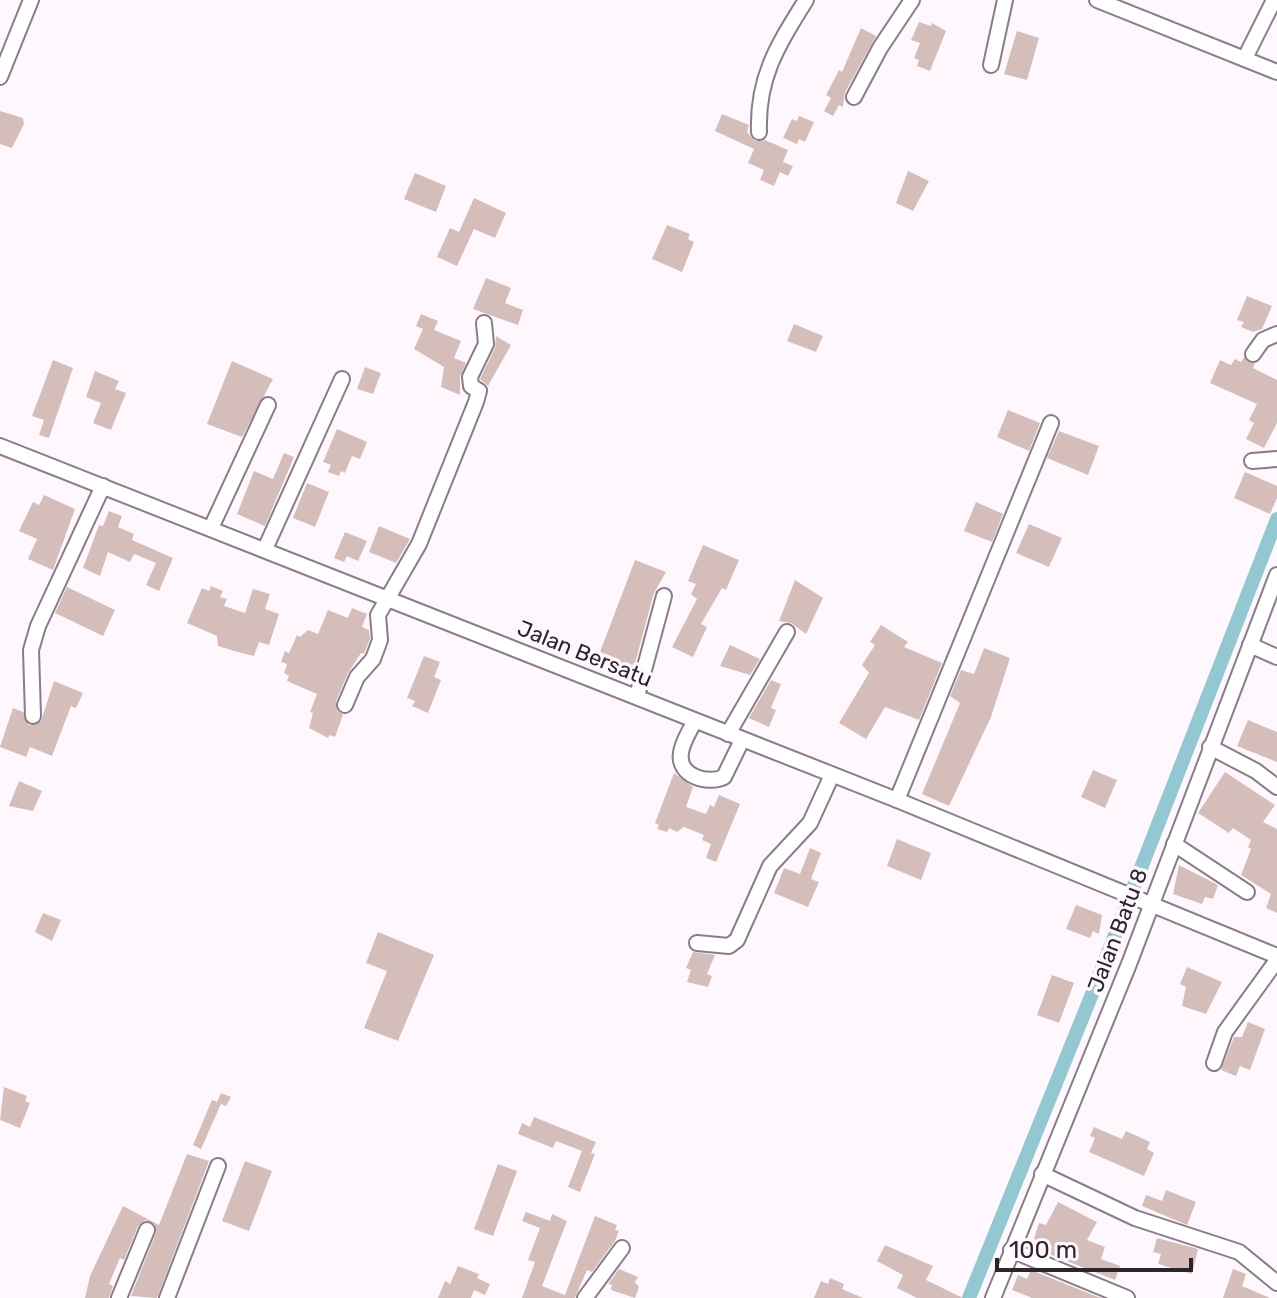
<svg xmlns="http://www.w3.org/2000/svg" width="1277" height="1298" viewBox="0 0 1277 1298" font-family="Rubik,sans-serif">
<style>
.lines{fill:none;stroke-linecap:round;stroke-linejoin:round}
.canal{stroke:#93c8d3;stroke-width:14}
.building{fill:#d5beba}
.minor-casing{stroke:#8a7c8a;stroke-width:18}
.minor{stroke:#fff;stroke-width:14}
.labels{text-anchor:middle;stroke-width:7;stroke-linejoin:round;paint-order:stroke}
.street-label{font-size:22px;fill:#2c262c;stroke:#fef8fe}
</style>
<rect width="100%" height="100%" fill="#fef8fe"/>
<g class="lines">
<polyline class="canal" points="969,1298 1090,999 1277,519"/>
</g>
<g class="building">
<polygon points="919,22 931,26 932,23 946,31 930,71 917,66 919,60 914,58 920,43 911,40"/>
<polygon points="861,28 876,36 845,92 843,107 839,105 833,116 824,111 831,98 826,95 839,70 842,72"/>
<polygon points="1017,31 1039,38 1027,80 1004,74"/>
<polygon points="0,111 23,118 24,124 12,148 0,144"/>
<polygon points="722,114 749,125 747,132 755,141 765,140 788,150 783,162 793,166 788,176 780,172 774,186 760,180 764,170 748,163 754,149 715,131"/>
<polygon points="799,116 814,122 805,142 799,139 797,144 783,138 792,119 797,121"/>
<polygon points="908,171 929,181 913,211 896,203"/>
<polygon points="415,173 446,186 436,212 404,199"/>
<polygon points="474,198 506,213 495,238 474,229 457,266 437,257 450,228 459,232"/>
<polygon points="667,225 690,234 688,239 694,242 682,272 652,259"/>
<polygon points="486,278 511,288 505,303 523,310 518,325 473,309"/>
<polygon points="1247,296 1272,306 1262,329 1253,332 1241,327 1244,322 1237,320"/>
<polygon points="421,314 438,321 434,330 461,341 454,358 466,363 460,377 460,395 441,387 444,367 414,349 423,329 416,326"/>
<polygon points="794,324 823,336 816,352 787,341"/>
<polygon points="496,336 511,345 488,386 480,379 495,348"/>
<polygon points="1244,357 1255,364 1253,368 1277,380 1277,423 1264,448 1246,439 1254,423 1249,420 1257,404 1210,383 1220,360 1231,365 1235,359 1241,362"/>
<polygon points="53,360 73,368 49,438 39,435 44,420 32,416"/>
<polygon points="232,361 273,379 242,437 207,424"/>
<polygon points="365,367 381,373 373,394 357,389"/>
<polygon points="95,371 119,381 115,389 126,393 111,430 93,423 101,403 86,397"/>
<polygon points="1008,410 1040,423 1029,451 997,437"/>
<polygon points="337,429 367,442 360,459 352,456 345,473 341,471 339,476 328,472 331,465 323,462"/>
<polygon points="1059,431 1099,446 1088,475 1047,458"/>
<polygon points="284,453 294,457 265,526 237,514 254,471 273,479"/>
<polygon points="1245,472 1277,486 1277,498 1270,514 1234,498"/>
<polygon points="307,483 329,492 315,527 293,518"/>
<polygon points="44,495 75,509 53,570 28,559 37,539 19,531 33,502 39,505"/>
<polygon points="976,502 1003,514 992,542 964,531"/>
<polygon points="109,511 122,516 118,527 134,534 132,540 173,558 159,591 146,585 156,563 134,554 130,562 108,552 100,576 83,568 99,525 103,526"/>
<polygon points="1029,524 1062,538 1049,567 1016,553"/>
<polygon points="379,526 410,539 396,563 369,552"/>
<polygon points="345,532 367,541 358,561 347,556 344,562 334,558"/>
<polygon points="703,545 739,560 726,590 722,588 701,624 707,627 693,657 672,647 697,599 691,594 696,584 688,581"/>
<polygon points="635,560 666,572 654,593 634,667 627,664 622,676 606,669 612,657 600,652"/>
<polygon points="795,580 823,598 806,634 791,623 779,621"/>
<polygon points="211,586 223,591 220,597 227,599 224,606 245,613 253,589 270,594 265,609 279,614 269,645 259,642 254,656 234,651 218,646 217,636 187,623 202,588 209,591"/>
<polygon points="67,587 115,610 103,636 55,613"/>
<polygon points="352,608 367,614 362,627 369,630 370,639 364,654 361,653 348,673 336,701 337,710 343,715 335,737 329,735 328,738 309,728 313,713 310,712 317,694 287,681 289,676 284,673 287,664 281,662 285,651 289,653 297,635 300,637 308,630 318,634 328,610 348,618"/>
<polygon points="881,625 908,642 904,647 942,663 919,720 885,707 866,739 839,723 869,673 862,665 875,645 870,642"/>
<polygon points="730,645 760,659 750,675 720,666"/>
<polygon points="984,648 1010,658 991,717 949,806 922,794 960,703 950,696 961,670 974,674"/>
<polygon points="424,656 440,662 434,677 441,680 428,713 412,706 415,701 407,698"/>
<polygon points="771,680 781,684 771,708 776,710 769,727 749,718"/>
<polygon points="54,681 83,693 76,708 71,706 52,756 30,747 26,757 0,747 13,708 23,712 29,725 41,721"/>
<polygon points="1248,720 1277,732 1277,762 1237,746"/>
<polygon points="1093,770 1117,780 1105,808 1081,797"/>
<polygon points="1225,772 1275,805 1263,822 1277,829 1277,913 1266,908 1271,894 1241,875 1251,849 1248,847 1251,840 1233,828 1229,833 1198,813"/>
<polygon points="674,773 693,787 686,807 706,814 710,805 714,807 719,795 740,804 716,862 706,858 711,844 702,840 704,835 684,827 677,832 669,828 667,832 657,829 659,825 655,823"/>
<polygon points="19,781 42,791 33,811 9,806"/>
<polygon points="897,839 931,853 921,880 887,866"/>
<polygon points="810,848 821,853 811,879 819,882 808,907 774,893 784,868 800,874"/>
<polygon points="1179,865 1218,885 1213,899 1205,897 1202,904 1173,894"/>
<polygon points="1076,905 1102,915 1099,934 1093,931 1090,938 1066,929"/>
<polygon points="43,913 61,920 52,941 35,932"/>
<polygon points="378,932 434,955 398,1041 364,1028 387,971 366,963"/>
<polygon points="693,952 715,955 707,974 712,976 708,987 687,982 691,970 686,968"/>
<polygon points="1187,967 1222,982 1206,1014 1182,1006 1186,987 1180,984"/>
<polygon points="1052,975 1074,983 1059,1023 1037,1015"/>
<polygon points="1248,1022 1265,1029 1250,1070 1240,1066 1236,1076 1221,1070 1234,1037 1242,1037"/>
<polygon points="4,1087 27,1096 25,1101 30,1103 20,1128 0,1120"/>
<polygon points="221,1093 231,1097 226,1106 221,1104 201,1149 193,1145 212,1100 217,1102"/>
<polygon points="534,1117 596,1142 591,1153 595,1154 580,1192 568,1187 582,1151 556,1141 553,1148 518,1134 522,1123 530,1127"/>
<polygon points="1094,1127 1122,1139 1126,1131 1150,1142 1147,1149 1154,1153 1144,1176 1089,1152 1095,1138 1090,1136"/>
<polygon points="187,1154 209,1161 157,1298 131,1296 156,1233 155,1225 146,1220 138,1226 124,1260 120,1258 109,1284 113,1286 109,1298 85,1298 90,1276 123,1206 159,1225"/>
<polygon points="245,1161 272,1171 249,1231 222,1221"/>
<polygon points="498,1164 517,1171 493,1236 474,1229"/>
<polygon points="1166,1190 1196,1202 1187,1225 1142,1206 1146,1195 1162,1201"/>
<polygon points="1058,1202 1097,1222 1087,1240 1105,1247 1101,1259 1120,1266 1115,1280 1049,1254 1052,1246 1034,1239 1039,1223 1046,1225"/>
<polygon points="526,1212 550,1221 552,1214 567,1221 542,1286 565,1295 595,1216 617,1225 615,1230 619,1231 615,1241 592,1272 587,1270 575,1298 522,1298 535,1262 528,1260 540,1228 522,1221"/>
<polygon points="1157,1238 1198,1249 1192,1274 1158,1264 1161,1254 1153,1252"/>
<polygon points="885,1245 933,1266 926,1280 963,1298 917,1298 897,1288 903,1275 877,1261"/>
<polygon points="458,1266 479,1274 477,1278 490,1284 485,1295 474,1290 471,1298 438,1298 445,1281 450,1284"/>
<polygon points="619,1269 638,1277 635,1282 639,1287 635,1298 611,1290 612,1285 608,1284"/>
<polygon points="1233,1269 1246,1274 1242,1286 1270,1298 1223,1298"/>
<polygon points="1031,1270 1083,1291 1101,1298 1032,1298 1012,1290 1018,1275 1027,1279"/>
<polygon points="830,1278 844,1284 842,1289 863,1298 814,1298 821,1281 828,1284"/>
</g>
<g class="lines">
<g class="minor-casing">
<g id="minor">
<polyline points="1097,0 1277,72"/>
<polyline points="1245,58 1274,0"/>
<polyline points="991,65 1005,0"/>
<polyline points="0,77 31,0"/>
<polyline points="854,97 880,48 912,0"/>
<path d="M 759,132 C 757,77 778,45 806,0"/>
<polyline points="1253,354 1263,340 1277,334"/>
<polyline points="0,446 897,800 1277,956"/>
<polyline points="1252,461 1277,459"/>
<polyline points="211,528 268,405"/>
<polyline points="265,549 342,379"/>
<polyline points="1250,645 1277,657"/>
<polyline points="637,696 664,596"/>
<polyline points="345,705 357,677 373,659 380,640 378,615 419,544 476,402 479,391 471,386 470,377 486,344 484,323"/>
<polyline points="33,716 31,650 38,626 103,486"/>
<path d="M 694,722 C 690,731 682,742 681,753 C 677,776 708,785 724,777 L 742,740"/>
<polyline points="728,734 787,632"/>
<polyline points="1210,747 1256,771 1277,787"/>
<polyline points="897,800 1051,423"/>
<polyline points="1174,844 1247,892"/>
<polyline points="697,943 729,946 737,940 770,866 810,823 832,775"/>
<polyline points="1214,1063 1225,1032 1277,960"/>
<polyline points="1042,1174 1135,1218 1239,1252 1277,1283"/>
<polyline points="1011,1250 1127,1298"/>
<polyline points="119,1298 147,1230"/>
<polyline points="167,1298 218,1166"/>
<polyline points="585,1298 622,1248"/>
<polyline points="993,1298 1129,964 1277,575"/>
</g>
</g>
<use href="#minor" class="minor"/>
</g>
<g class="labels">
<g class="street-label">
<text transform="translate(585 653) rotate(22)" y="8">Jalan Bersatu</text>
<text transform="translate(1117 930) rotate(-69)" y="8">Jalan Batu 8</text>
</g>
</g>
<path d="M997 1258v12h194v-12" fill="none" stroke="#2c262c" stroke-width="4"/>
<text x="1009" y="1258" font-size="24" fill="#2c262c" stroke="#fef8fe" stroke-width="6" paint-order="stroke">100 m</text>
</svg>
